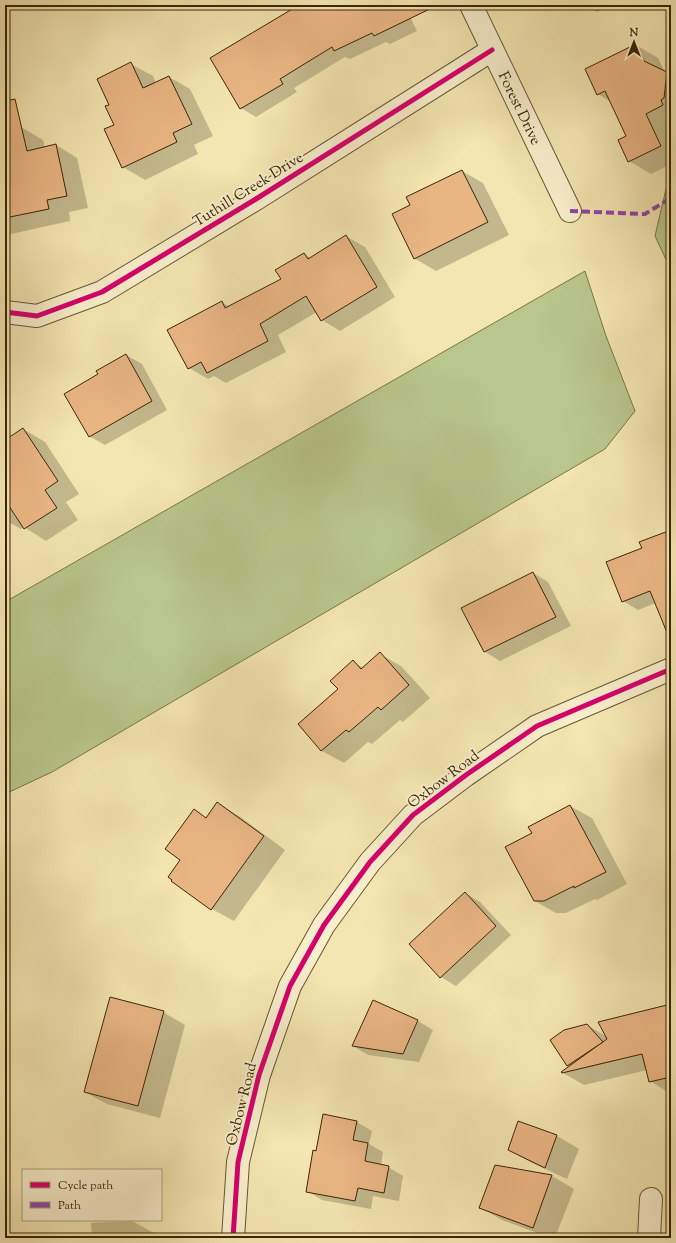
<svg xmlns="http://www.w3.org/2000/svg" width="676" height="1243" viewBox="0 0 676 1243" font-family="'Sorts Mill Goudy',serif">
<style>
.green{fill:#b9c68d;stroke:#7a764a}
.shadow{fill:#0003}
.building{fill:#e9b583;stroke:#3b2607}
.lines{fill:none;stroke-linecap:round;stroke-linejoin:round}
.minor-casing{stroke:#695632;stroke-width:24}
.minor{stroke:#f8efcc;stroke-width:22}
.quiet{stroke:#8e44ad;stroke-width:4;stroke-dasharray:8 4;stroke-linecap:butt}
.cycleway-casing{stroke:#f8efcc;stroke-width:8}
.cycleway{stroke:#d6006c;stroke-width:5}
.labels{text-anchor:middle;stroke-width:4;stroke-linejoin:round;paint-order:stroke}
.street-label{font-size:15px;fill:#3b2607;stroke:#f8efcc}
</style>
<rect width="100%" height="100%" fill="#f4e6b1"/>
<filter id="stains"><feTurbulence type="fractalNoise" baseFrequency=".005" numOctaves="4"/><feColorMatrix values="0 0 0 0 .2 0 0 0 0 .09 0 0 0 0 .02 0 0 0 .5 -.17"/></filter>
<radialGradient id="worn" r=".72"><stop offset=".6" stop-color="#630" stop-opacity="0"/><stop offset="1" stop-color="#630" stop-opacity=".3"/></radialGradient>
<g class="green">
<polygon points="671,168 671,270 655,236"/>
<polygon points="585,271 606,336 635,411 605,449 52,772 5,794 5,602"/>
</g>
<g class="shadow">
<polygon points="308,5 404,5 417,31 390,44 386,42 350,59 345,57 294,88 297,92 256,117 241,108"/>
<polygon points="585,5 611,5 597,12"/>
<polygon points="636,45 658,58 665,72 671,76 671,124 667,126 671,135 671,164 651,174 629,161 628,136 611,102 598,94"/>
<polygon points="131,64 153,76 156,83 169,77 190,89 213,136 194,145 198,154 145,180 123,167 110,105"/>
<polygon points="21,127 43,140 45,148 56,145 77,158 88,208 69,212 70,221 11,234 5,230 5,131"/>
<polygon points="462,171 483,183 509,235 436,271 414,258 412,206"/>
<polygon points="346,236 365,247 395,297 340,331 322,320 317,312 278,335 286,352 226,383 214,376 208,379 189,368 169,330 222,302 230,307 282,280 304,254 311,258"/>
<polygon points="126,355 142,364 167,410 105,445 89,436 99,375"/>
<polygon points="23,429 45,442 79,494 66,502 78,520 46,541 24,527 21,529 5,520 5,441"/>
<polygon points="671,531 671,597 638,610 623,601"/>
<polygon points="533,573 548,582 571,626 500,661 485,652 463,608"/>
<polygon points="380,654 401,666 430,698 403,722 400,720 372,744 368,742 344,763 322,751 299,724 339,689 353,662 364,668"/>
<polygon points="217,804 239,816 285,850 234,921 212,909 173,881 181,860 194,811 207,818"/>
<polygon points="570,806 592,818 627,884 597,900 595,899 566,913 556,913 535,901 533,834"/>
<polygon points="465,893 480,902 511,935 456,986 441,977"/>
<polygon points="374,1001 418,1021 433,1030 419,1062 368,1055 353,1046"/>
<polygon points="671,1005 671,1094 650,1081 647,1070 584,1085 563,1073 570,1067 568,1065 587,1025 607,1037"/>
<polygon points="163,1012 185,1025 160,1118 107,1104 85,1092"/>
<polygon points="357,1122 372,1131 369,1144 383,1152 381,1166 388,1167 403,1176 399,1201 373,1196 371,1209 322,1200 307,1191 317,1152"/>
<polygon points="519,1122 557,1136 579,1149 567,1179 530,1162 509,1150"/>
<polygon points="496,1166 552,1176 574,1189 555,1238 551,1238 502,1220 481,1208"/>
<polygon points="132,1221 154,1233 154,1238 92,1238 91,1223"/>
</g>
<g class="building">
<polygon points="299,5 438,5 374,36 372,33 334,51 332,47 280,79 283,84 240,109 210,58"/>
<polygon points="636,44 644,61 667,72 664,98 661,100 663,105 646,114 661,146 628,162 618,140 626,136 605,91 597,95 585,69"/>
<polygon points="131,62 143,88 169,76 192,124 173,133 177,142 122,168 104,129 114,125 105,106 109,105 97,79"/>
<polygon points="15,99 27,151 56,144 67,196 47,200 49,209 5,218 5,101"/>
<polygon points="462,170 488,222 414,259 392,214 410,205 406,197"/>
<polygon points="346,235 377,287 321,321 306,296 260,324 268,341 207,373 201,362 188,369 167,330 222,301 225,308 281,279 275,270 304,253 308,259"/>
<polygon points="126,354 152,401 89,437 64,394 98,374 96,371"/>
<polygon points="23,428 58,481 45,490 57,508 24,529 5,500 5,440"/>
<polygon points="671,530 671,640 670,640 650,591 622,602 606,562 642,548 639,542"/>
<polygon points="533,572 556,617 484,652 461,608"/>
<polygon points="380,652 409,685 381,710 378,707 349,732 346,730 321,751 298,724 338,689 330,681 353,660 361,669"/>
<polygon points="217,802 264,836 211,910 171,881 172,880 168,877 180,860 165,849 194,809 206,818"/>
<polygon points="570,805 606,872 574,888 574,886 544,901 534,901 505,847 532,833 528,827"/>
<polygon points="465,892 496,926 440,978 409,944"/>
<polygon points="110,997 164,1011 138,1106 84,1092"/>
<polygon points="373,1000 418,1020 403,1054 352,1046"/>
<polygon points="671,1004 671,1077 649,1082 642,1054 562,1073 561,1072 607,1039 598,1022"/>
<polygon points="587,1024 603,1042 567,1066 550,1040 564,1030"/>
<polygon points="323,1114 357,1121 353,1140 368,1143 365,1161 389,1166 384,1193 358,1188 355,1201 306,1192 313,1150 316,1151"/>
<polygon points="518,1121 557,1135 545,1168 508,1150"/>
<polygon points="495,1165 552,1175 533,1228 479,1208"/>
</g>
<g class="lines">
<g class="minor-casing">
<g id="minor">
<polyline points="471,5 570,211"/>
<polyline points="5,312 37,316 102,292 256,199 492,50"/>
<polyline points="233,1238 238,1162 259,1075 290,986 324,925 370,862 413,815 466,775 537,726 671,669"/>
<polyline points="649,1238 651,1199"/>
</g>
</g>
<use href="#minor" class="minor"/>
<polyline class="quiet" points="570,211 645,214 671,198"/>
<g class="cycleway-casing">
<g id="cycleway">
<polyline points="5,312 37,316 102,292 256,199 492,50"/>
<polyline points="233,1238 238,1162 259,1075 290,986 324,925 370,862 413,815 466,775 537,726 671,669"/>
</g>
</g>
<use href="#cycleway" class="cycleway"/>
</g>
<g class="labels">
<g class="street-label">
<text transform="translate(520 108) rotate(64)" y="5">Forest Drive</text>
<text transform="translate(248 189) rotate(-32)" y="5">Tuthill Creek Drive</text>
<text transform="translate(443 779) rotate(-37)" y="5">Oxbow Road</text>
<text transform="translate(241 1104) rotate(-76)" y="5">Oxbow Road</text>
</g>
</g>
<rect width="676" height="1243" fill="none" stroke="#f4e6b1" stroke-width="20"/>
<rect x="6" y="6" width="664" height="1231" fill="none" stroke="#3b2607" stroke-width="2"/>
<rect x="10" y="10" width="656" height="1223" fill="none" stroke="#3b2607"/>
<rect x="22" y="1169" width="140" height="52" fill="#f8efcc" stroke="#ac9f7d"/>
<rect x="30" y="1182" width="20" height="6" fill="#d6006c" stroke="#ac9f7d"/>
<text x="58" y="1189" font-size="12" fill="#3b2607">Cycle path</text>
<rect x="30" y="1202" width="20" height="6" fill="#8e44ad" stroke="#ac9f7d"/>
<text x="58" y="1209" font-size="12" fill="#3b2607">Path</text>
<g transform="translate(634 42)" stroke="#f8efcc" stroke-width="3" paint-order="stroke">
<path d="M0-3L7 15L0 10L-7 15Z" fill="#3b2607"/>
<text y="-6" font-size="11" font-weight="bold" text-anchor="middle" fill="#3b2607">N</text>
</g>
<rect width="100%" height="100%" filter="url(#stains)"/>
<rect width="100%" height="100%" fill="url(#worn)"/>
</svg>
